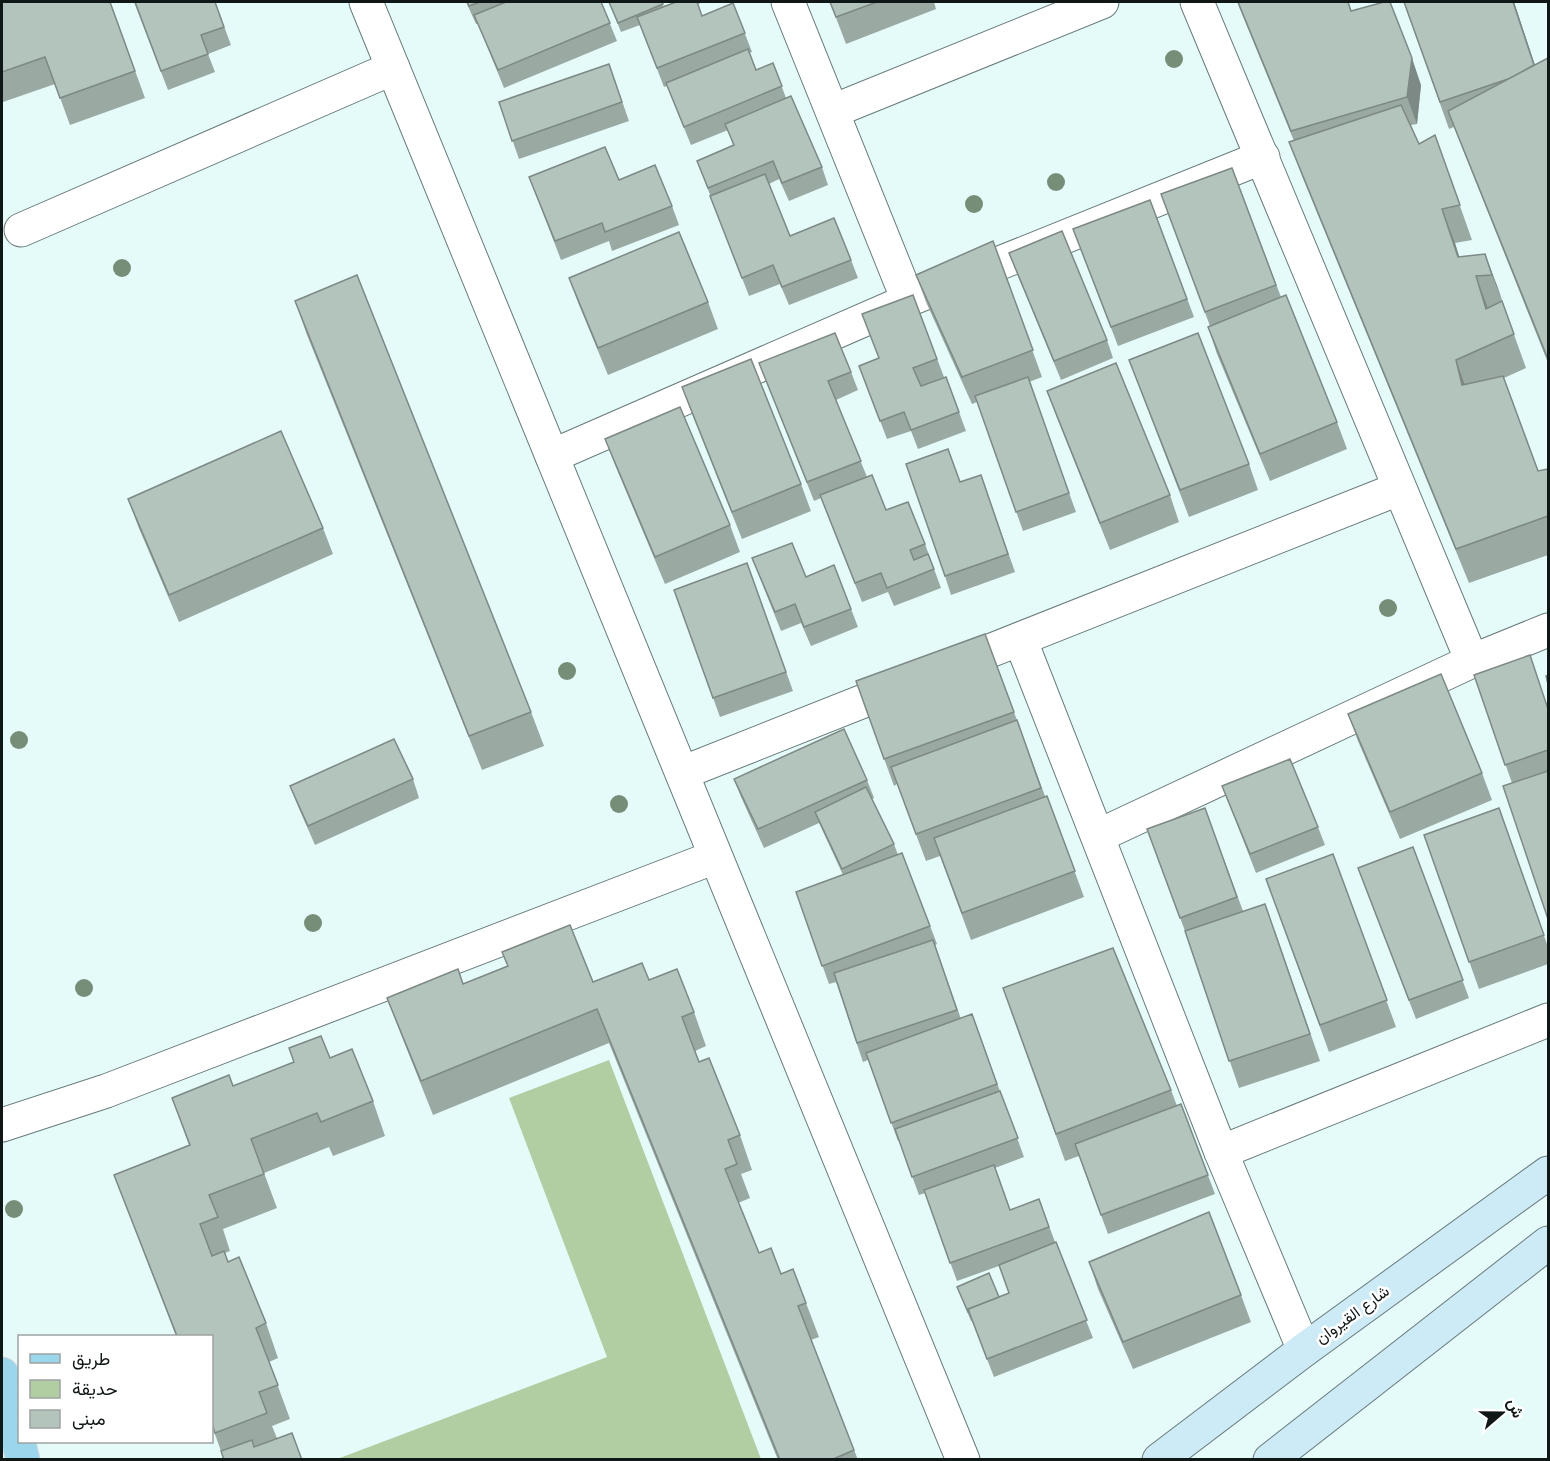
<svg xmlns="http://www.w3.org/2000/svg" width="1550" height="1461" viewBox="0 0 1550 1461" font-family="Lato,Vazirmatn,sans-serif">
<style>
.green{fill:#b1cea3}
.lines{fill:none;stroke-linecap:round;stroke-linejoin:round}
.minor-casing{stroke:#687b7b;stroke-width:35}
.secondary-casing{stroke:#687b7b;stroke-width:35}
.primary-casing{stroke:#d9dada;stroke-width:35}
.minor{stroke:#fff;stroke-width:33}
.secondary{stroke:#cdebf6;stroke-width:33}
.primary{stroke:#9ad7ec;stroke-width:33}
.tree{fill:#768e78}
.wall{fill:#9aa9a2}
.shaded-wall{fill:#7d8984}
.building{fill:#b3c4bc;stroke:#7d8984;stroke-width:1.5}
.labels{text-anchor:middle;stroke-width:5;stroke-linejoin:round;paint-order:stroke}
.street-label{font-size:16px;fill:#101717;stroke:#fff}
</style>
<rect width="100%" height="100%" fill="#e5fbfa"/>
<polygon class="green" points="609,1060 761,1459 337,1459 607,1357 509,1098"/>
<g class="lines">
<g class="minor-casing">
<g id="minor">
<polyline points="366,2 963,1460"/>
<polyline points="788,2 908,300 1263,157"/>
<polyline points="1197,2 1472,661"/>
<polyline points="833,111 1102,2"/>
<polyline points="21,230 393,68"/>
<polyline points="552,456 907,301"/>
<polyline points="1020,639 1221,1152 1304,1350"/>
<polyline points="949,667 1398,489"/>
<polyline points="682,773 904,685"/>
<polyline points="1098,836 1472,661 1548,630"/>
<polyline points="2,1125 106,1091 715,857"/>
<polyline points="1221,1152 1548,1020"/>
</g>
</g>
<g class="secondary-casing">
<g id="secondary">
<polyline points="1159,1460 1304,1350 1548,1173"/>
<polyline points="1270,1460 1548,1243"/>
</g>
</g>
<g class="primary-casing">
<polyline id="primary" points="2,1374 23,1460"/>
</g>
<use href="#minor" class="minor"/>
<use href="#secondary" class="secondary"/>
<use href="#primary" class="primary"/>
</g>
<g class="tree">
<circle cx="1174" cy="59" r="9"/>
<circle cx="1056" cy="182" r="9"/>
<circle cx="974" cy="204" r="9"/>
<circle cx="122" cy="268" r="9"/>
<circle cx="1388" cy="608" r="9"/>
<circle cx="567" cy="671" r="9"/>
<circle cx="19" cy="740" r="9"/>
<circle cx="619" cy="804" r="9"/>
<circle cx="313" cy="923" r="9"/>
<circle cx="84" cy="988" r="9"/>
<circle cx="14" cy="1209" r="9"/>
</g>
<g class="wall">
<polygon points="2,2 110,2 145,98 70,125 55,84 3,102 2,97"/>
<polygon points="134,2 215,2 231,45 208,54 215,72 168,90"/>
<polygon points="466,2 601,2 617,41 504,88 478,24 476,24"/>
<polygon points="609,2 662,2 663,6 676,2 704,2 698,4 702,16 733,3 752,52 749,53 756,70 773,63 786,98 822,167 828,185 789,201 779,179 769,184 790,236 851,260 858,278 789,305 780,284 749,296 697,161 733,145 728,130 691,145 667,86 664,87 640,25 621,32"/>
<polygon points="830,2 934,2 936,9 846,44"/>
<polygon points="1237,2 1348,2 1351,11 1421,85 1417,124 1411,125 1419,144 1435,135 1472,240 1455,243 1459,257 1485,254 1526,368 1504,378 1538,471 1548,469 1548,555 1469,583 1302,176 1289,142 1294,141"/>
<polygon points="1404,2 1514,2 1535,65 1548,58 1548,363 1454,127 1449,129"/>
<polygon points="609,64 629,121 519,159 499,102"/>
<polygon points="1232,168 1281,297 1337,422 1347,449 1270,481 1217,354 1208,327 1210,326 1161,194"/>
<polygon points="529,177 619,180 672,206 679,225 612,251 609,241 561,260"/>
<polygon points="1150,200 1194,317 1118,346 1073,229"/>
<polygon points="993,241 1042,377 1029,382 1076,512 1023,531 977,402 972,404 926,302 916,275"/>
<polygon points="1009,253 1107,340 1113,358 1061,380 1016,271"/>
<polygon points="569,278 708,302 718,329 608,375 579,305"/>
<polygon points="913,295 944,377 920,386 946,377 966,431 918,449 911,431 887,439 859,366 879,358"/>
<polygon points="295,301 531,712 544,746 482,770 307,335"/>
<polygon points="1129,360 1249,464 1258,490 1189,517"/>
<polygon points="759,363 851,372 858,390 836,400 867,477 886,510 925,544 941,588 894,606 888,592 862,602 821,498 814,501"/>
<polygon points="682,387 801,484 811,511 742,539 692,414"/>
<polygon points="1047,391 1170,495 1179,522 1110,550 1057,418"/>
<polygon points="605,439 730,525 740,552 665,584 615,465"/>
<polygon points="981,475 1015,572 951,595 945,576 960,482"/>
<polygon points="128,499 323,528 333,554 179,622 138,526"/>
<polygon points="752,558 806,577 834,565 858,627 811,646 801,623 781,631"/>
<polygon points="747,563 793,691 720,717 674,590"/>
<polygon points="985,634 1045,796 1047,796 1084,897 971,940 940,856 926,861 897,784 894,786 856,681"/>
<polygon points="1474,675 1548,708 1548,919 1512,783"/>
<polygon points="1348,714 1482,773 1492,800 1400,839 1358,741"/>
<polygon points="413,779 419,798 315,845 297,804 290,786"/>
<polygon points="734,779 867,780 874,798 872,799 894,844 898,855 902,853 937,944 935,945 961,1019 972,1014 1024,1157 995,1168 1010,1210 1039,1199 1055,1242 1093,1338 994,1377 972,1321 971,1321 957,1287 999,1297 1009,1293 999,1266 957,1281 925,1193 919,1195 899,1141 898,1141 868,1060 863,1062 836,982 829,984 796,892 843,875 819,823 764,848 741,797"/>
<polygon points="1222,786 1318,827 1325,845 1256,873"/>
<polygon points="1205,808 1243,911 1275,931 1320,1061 1239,1088 1185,931 1147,829"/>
<polygon points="1499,808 1548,947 1548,964 1479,989 1424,835"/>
<polygon points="1413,847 1469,998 1416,1019 1358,868"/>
<polygon points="1333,854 1396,1027 1329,1052 1266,879"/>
<polygon points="502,952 593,982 649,980 694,1012 706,1046 695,1051 699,1062 740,1135 752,1170 741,1174 750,1198 738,1203 759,1253 781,1274 806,1303 819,1337 811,1340 858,1460 778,1460 609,1043 433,1115 400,1032 387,998 463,984 508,967"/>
<polygon points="1003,988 1171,1090 1177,1106 1181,1104 1215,1194 1108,1234 1079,1156 1065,1161"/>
<polygon points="233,1086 373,1101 385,1136 333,1156 329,1147 264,1173 277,1208 223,1229 230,1251 225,1253 228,1262 266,1323 278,1358 269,1362 290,1419 272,1426 277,1438 302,1460 221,1451 212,1426 212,1336 176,1336 114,1175 189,1145 172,1098"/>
<polygon points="1089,1262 1241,1295 1251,1322 1133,1369 1098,1289"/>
</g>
<g class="shaded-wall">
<polygon points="1513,2 1514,2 1545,96 1536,69"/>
<polygon points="1412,58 1421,85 1417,124 1407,97"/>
<polygon points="1442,209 1455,243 1470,291 1458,257"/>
<polygon points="1485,254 1498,288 1505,309 1492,275"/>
<polygon points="1476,276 1489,311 1498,343 1486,309"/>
<polygon points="1456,360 1468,394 1462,385"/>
</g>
<g class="building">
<polygon points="2,2 110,2 135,71 60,98 45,57 2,72"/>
<polygon points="135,2 215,2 224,27 201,35 208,54 161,71"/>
<polygon points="467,2 480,2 469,6"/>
<polygon points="506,2 601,2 610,23 498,70 474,15"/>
<polygon points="609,2 662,2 663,4 618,23"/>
<polygon points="676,2 697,2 702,16 733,3 745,33 657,68 637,17"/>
<polygon points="830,2 877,2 836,17"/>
<polygon points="1238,2 1348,2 1351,11 1384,2 1390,2 1412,58 1407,97 1291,131"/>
<polygon points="1404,2 1513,2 1534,65 1511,78 1440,102"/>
<polygon points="748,49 756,70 773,63 782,86 684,127 666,83"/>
<polygon points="1548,58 1548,359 1448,111"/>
<polygon points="609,64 622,102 512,141 499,102"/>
<polygon points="791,96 822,167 782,183 773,161 708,188 697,161 734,145 725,124"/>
<polygon points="1401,105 1419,144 1435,135 1460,205 1442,209 1458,257 1485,254 1492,275 1476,276 1486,309 1502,301 1514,334 1456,360 1462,385 1503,376 1538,471 1548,469 1548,516 1456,549 1289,142"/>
<polygon points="605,147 619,180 655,165 672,206 605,232 602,223 555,241 529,177"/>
<polygon points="1232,168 1276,285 1205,312 1161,194"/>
<polygon points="765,174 790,236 834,218 851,260 782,287 773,265 742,278 710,196"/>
<polygon points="1150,200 1187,299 1111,327 1073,229"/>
<polygon points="1062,231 1107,340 1054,361 1009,253"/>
<polygon points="679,232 708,302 598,348 569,278"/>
<polygon points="993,241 1033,350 962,377 916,275"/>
<polygon points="357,275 531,712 469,736 295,301"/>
<polygon points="913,295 937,359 913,368 921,386 946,377 959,412 911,430 904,412 880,421 859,366 879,358 862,314"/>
<polygon points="1286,295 1337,422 1260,454 1208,327"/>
<polygon points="835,333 851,372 828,381 861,461 807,482 759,363"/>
<polygon points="1198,333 1249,464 1180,490 1129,360"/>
<polygon points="751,359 801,484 732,512 682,387"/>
<polygon points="1116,363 1170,495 1100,523 1047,391"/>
<polygon points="1028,377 1069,493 1016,512 975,396"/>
<polygon points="680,407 730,525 655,557 605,439"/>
<polygon points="281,431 323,528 169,595 128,499"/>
<polygon points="948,449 960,482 981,475 1008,554 945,576 906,464"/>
<polygon points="872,475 886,510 908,502 925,544 910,550 914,560 928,554 934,569 887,588 881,573 855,583 820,495"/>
<polygon points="792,543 806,577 834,565 851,609 804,627 795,604 775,612 752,558"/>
<polygon points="747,563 786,672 713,698 674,590"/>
<polygon points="985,634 1014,712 884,759 856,681"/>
<polygon points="1530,655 1548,709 1548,750 1505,765 1474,675"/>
<polygon points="1441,674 1482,773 1390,812 1348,714"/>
<polygon points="1548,675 1548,684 1546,676"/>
<polygon points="1017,720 1041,788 916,834 891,767"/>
<polygon points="844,729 867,780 758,829 734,779"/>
<polygon points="394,739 413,779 308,826 290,786"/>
<polygon points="1290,759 1318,827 1250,854 1222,786"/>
<polygon points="1548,771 1548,919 1503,786"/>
<polygon points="866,787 894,844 842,869 815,812"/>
<polygon points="1047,796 1075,871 962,913 934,838"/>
<polygon points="1205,808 1237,897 1180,918 1147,829"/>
<polygon points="1499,808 1544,935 1469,962 1424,835"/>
<polygon points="1413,847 1463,980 1409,1000 1358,868"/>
<polygon points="902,853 930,926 822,966 796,892"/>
<polygon points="1333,854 1387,1000 1320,1025 1266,879"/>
<polygon points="1265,904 1310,1034 1229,1061 1185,931"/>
<polygon points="570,925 593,982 642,963 649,980 677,969 694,1012 682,1017 699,1062 709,1058 740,1135 728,1140 737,1164 725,1169 759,1253 771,1248 781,1274 793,1269 806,1303 798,1306 854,1450 831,1460 780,1460 597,1009 421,1081 387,998 458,969 463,984 508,966 502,952"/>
<polygon points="933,940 957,1010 857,1043 834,973"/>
<polygon points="1113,948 1171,1090 1056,1134 1003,988"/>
<polygon points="972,1014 997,1084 891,1123 866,1053"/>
<polygon points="321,1036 330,1058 352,1049 373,1101 321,1122 317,1113 251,1139 264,1174 209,1195 218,1217 200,1224 212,1256 224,1251 228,1262 239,1257 266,1323 256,1328 278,1385 259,1392 267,1413 215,1433 212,1424 212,1336 177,1336 114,1175 190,1145 172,1098 229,1075 233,1086 294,1062 289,1048"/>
<polygon points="1000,1091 1018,1138 912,1177 895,1129"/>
<polygon points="1181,1104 1208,1175 1101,1215 1075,1144"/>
<polygon points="994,1165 1010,1210 1039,1199 1049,1227 950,1263 924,1190"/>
<polygon points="1209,1212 1241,1295 1123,1342 1089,1262"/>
<polygon points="1056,1242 1087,1320 987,1359 968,1309 1009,1293 999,1265"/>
<polygon points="989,1273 999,1297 968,1309 969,1312 968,1312 957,1287"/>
<polygon points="292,1433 302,1460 224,1460 221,1451 252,1440 254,1447"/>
</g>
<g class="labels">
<g class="street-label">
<text transform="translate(1352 1314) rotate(-36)" y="6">شارع القيروان</text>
</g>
</g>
<rect width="1550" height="1461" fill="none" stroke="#101717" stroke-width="6"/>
<rect x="18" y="1335" width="195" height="108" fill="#ffffff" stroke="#9fa2a2" stroke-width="1.5"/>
<rect x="30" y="1354" width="30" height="9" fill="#9ad7ec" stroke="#9fa2a2" stroke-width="1.5"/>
<text x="72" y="1365" font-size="18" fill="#101717">طريق</text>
<rect x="30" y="1380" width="30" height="18" fill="#b1cea3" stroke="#9fa2a2" stroke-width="1.5"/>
<text x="72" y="1395" font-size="18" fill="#101717">حديقة</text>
<rect x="30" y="1410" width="30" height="18" fill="#b3c4bc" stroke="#9fa2a2" stroke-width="1.5"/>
<text x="72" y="1425" font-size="18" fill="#101717">مبنى</text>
<g transform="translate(1502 1413) rotate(70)" stroke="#ffffff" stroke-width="4.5" paint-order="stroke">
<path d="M0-4.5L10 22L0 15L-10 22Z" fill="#101717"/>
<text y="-9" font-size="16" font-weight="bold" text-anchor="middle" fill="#101717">ش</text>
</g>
</svg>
